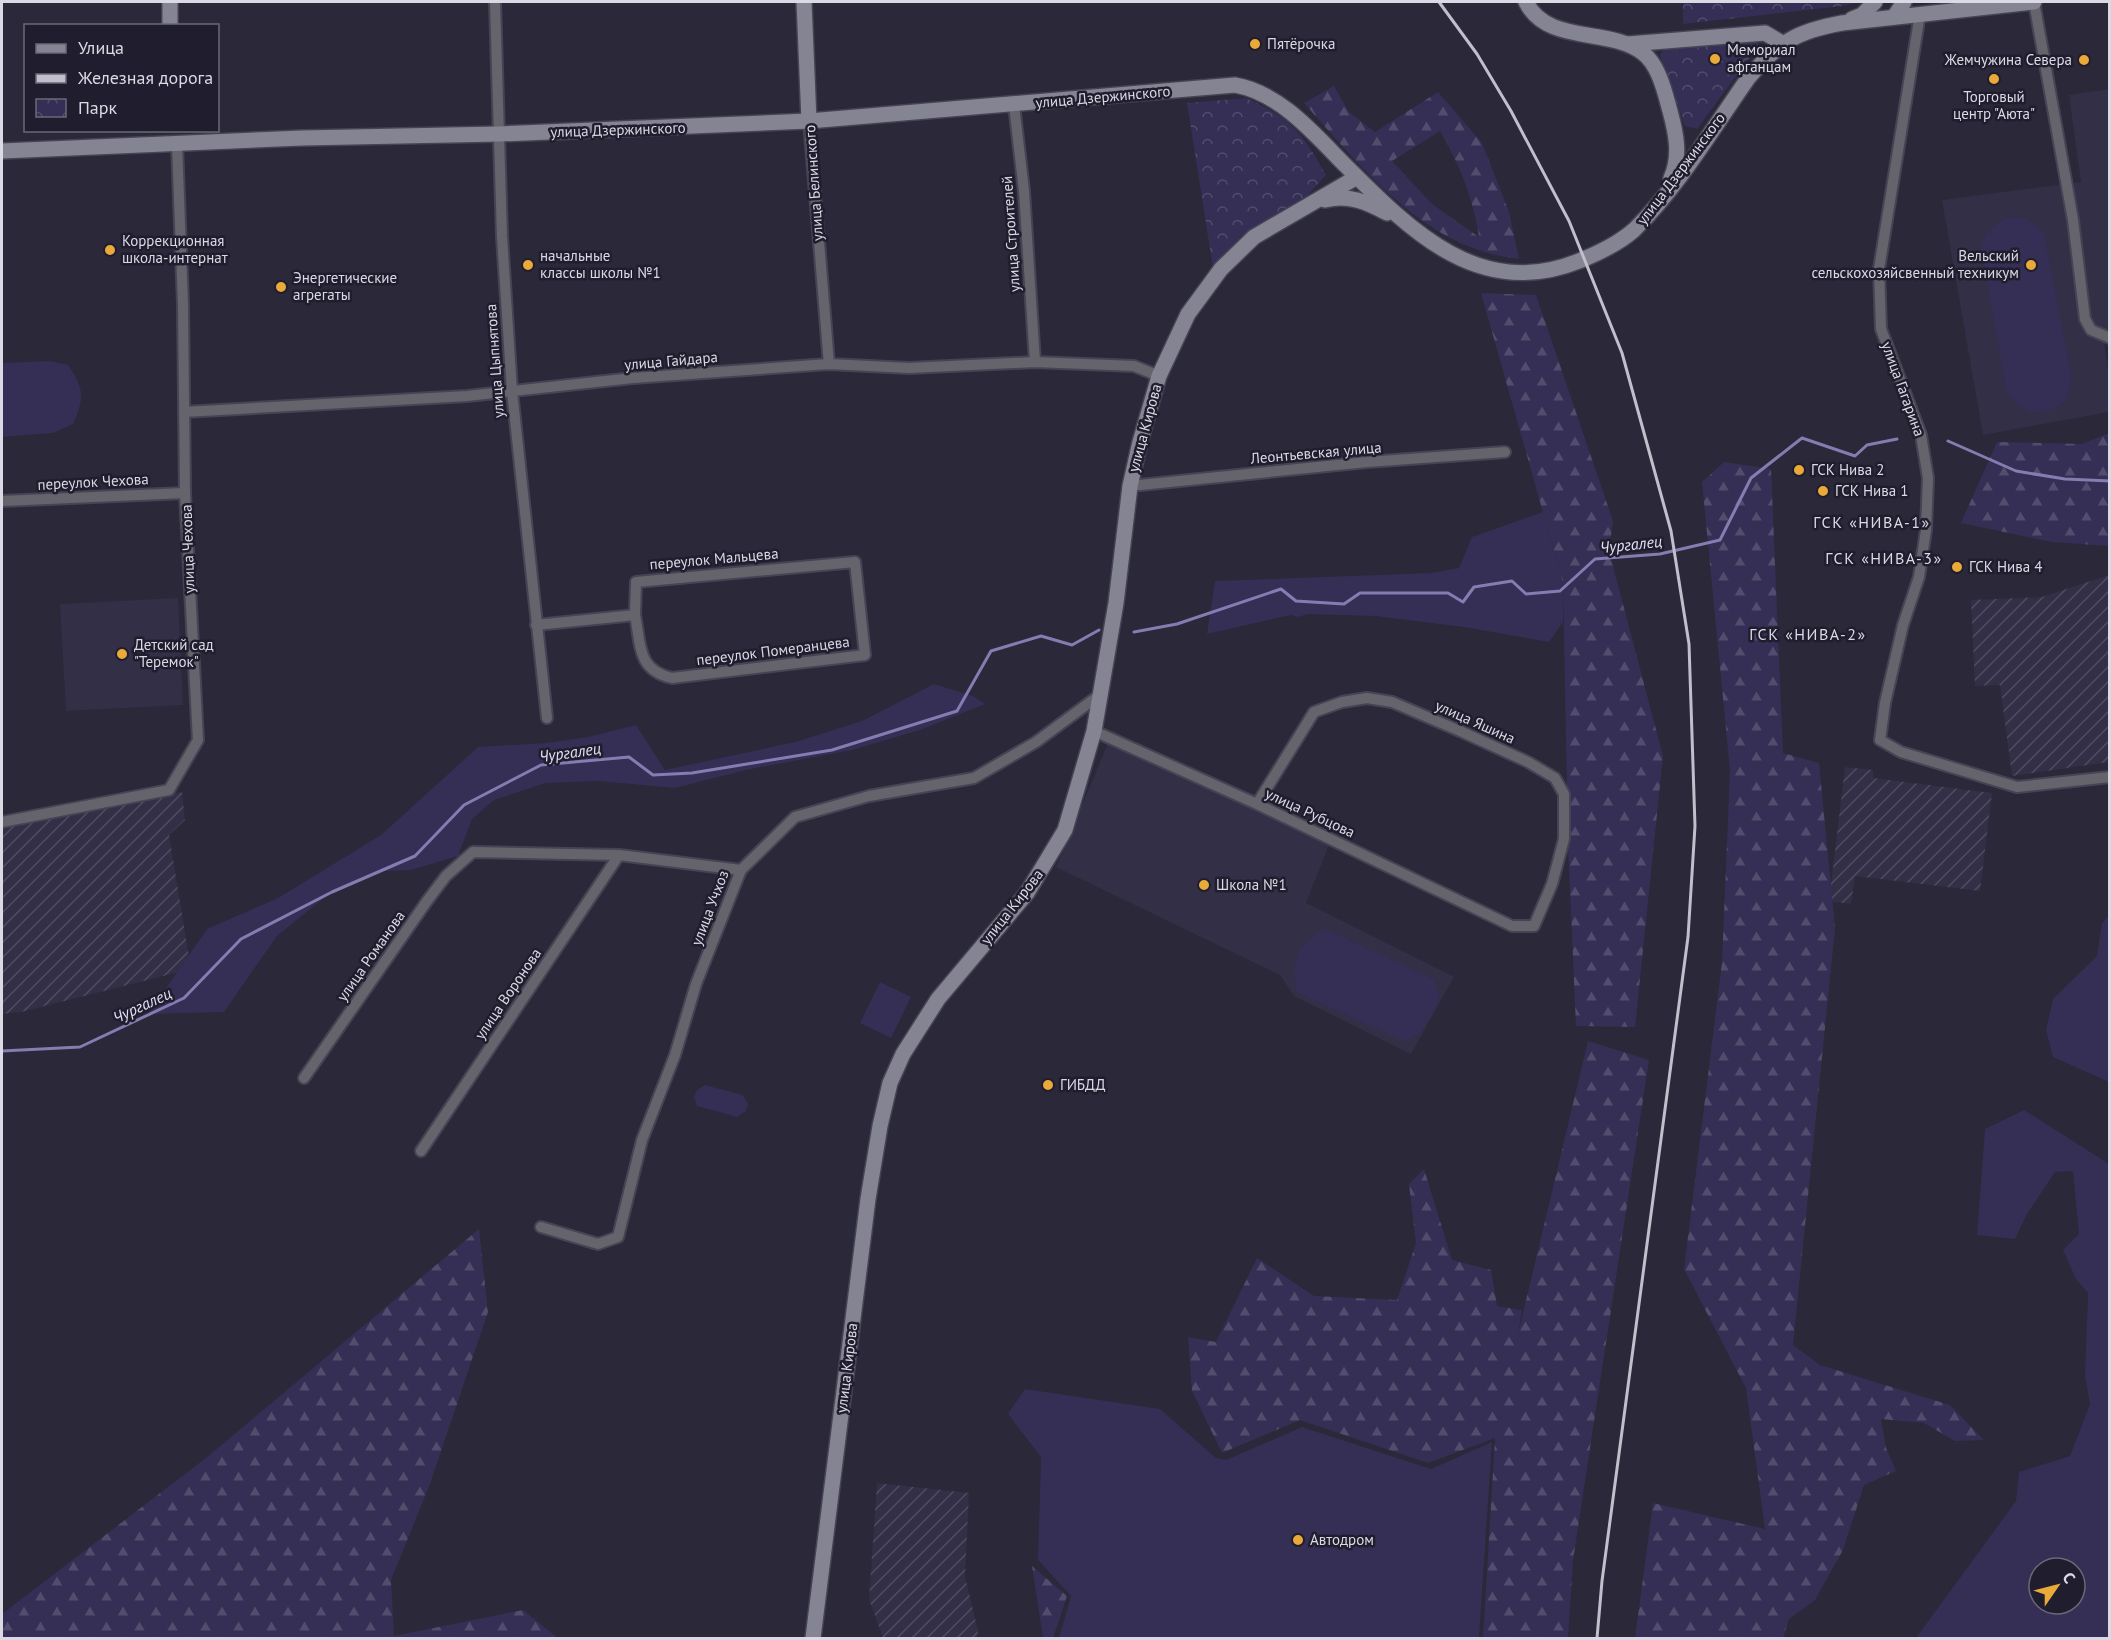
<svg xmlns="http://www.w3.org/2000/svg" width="2111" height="1640" viewBox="0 0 2111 1640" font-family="'PT Sans',sans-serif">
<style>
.built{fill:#322f46}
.industrial{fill:url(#industrial-furrows)}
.green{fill:#352e55;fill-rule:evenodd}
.forest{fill:url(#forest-firs);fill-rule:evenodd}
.park{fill:url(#park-crowns)}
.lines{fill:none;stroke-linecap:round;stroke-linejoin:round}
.stream{stroke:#857cb1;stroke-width:3}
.street-casing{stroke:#464454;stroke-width:14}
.secondary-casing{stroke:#464454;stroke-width:18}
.street{stroke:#65646d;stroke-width:10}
.secondary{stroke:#858492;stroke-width:15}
.rail{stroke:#c0bfcb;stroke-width:3}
.poi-dot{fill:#eaaa39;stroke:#201e2e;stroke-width:2}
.labels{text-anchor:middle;stroke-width:5;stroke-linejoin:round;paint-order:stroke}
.poi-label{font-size:15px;fill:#dad9e4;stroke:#201e2e;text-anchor:start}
.street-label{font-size:15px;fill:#dad9e4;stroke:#201e2e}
.neighbourhood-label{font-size:16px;letter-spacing:1.5px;fill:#dad9e4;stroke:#201e2e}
.water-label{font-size:16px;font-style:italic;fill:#e1dff4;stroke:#201e2e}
</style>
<defs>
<pattern id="industrial-furrows" width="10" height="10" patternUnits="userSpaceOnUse" patternTransform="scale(1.5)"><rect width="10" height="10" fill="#322f46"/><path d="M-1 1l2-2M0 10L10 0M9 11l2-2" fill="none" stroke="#4f4d61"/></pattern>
<pattern id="forest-firs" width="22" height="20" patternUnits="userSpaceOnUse" patternTransform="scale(1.5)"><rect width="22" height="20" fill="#352e55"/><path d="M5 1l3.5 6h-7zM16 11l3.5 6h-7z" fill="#524c6d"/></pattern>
<pattern id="park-crowns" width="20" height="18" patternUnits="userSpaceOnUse" patternTransform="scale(1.5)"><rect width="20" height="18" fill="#352e55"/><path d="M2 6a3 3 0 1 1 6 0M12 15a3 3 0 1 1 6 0" fill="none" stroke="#524c6d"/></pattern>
</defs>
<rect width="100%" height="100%" fill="#2a2839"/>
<g class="built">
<polygon points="2109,89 2110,330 2103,332 2109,380 2109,412 1983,435 1942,200 2081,182 2069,95"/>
<polygon points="178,598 183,705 66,711 60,604"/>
<polygon points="1109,741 1329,845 1306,903 1454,977 1411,1054 1294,996 1280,975 1056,867"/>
</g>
<g class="industrial">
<polygon points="2109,575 2109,762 2012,776 2000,685 1975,686 1971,600 2042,597"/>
<polygon points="1845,767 1873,770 1873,778 1992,793 1980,891 1855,876 1851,904 1829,901"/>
<polygon points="182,792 185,820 169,835 191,969 21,1012 2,1014 2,822"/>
<polygon points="877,1483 969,1493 965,1576 978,1631 977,1638 883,1638 869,1599"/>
</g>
<g class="green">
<path d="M 2015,216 L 2026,218 L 2044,232 L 2072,378 L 2066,400 C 2044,420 2019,415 2006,389 L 1981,248 C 1987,229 1995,220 2015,216 Z"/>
<path d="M 50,361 L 68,365 C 84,389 85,397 73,424 L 53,433 L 2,437 L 2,363 Z"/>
<polygon points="1543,512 1563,583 1563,622 1549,642 1464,627 1375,616 1307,614 1299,617 1291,615 1207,634 1215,581 1431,573 1459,568 1472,537"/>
<polygon points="934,684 973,696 985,704 920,730 852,750 746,770 675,788 599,781 545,783 494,800 472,819 458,856 411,870 380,871 325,897 277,936 224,1012 148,1014 207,929 278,898 381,835 478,747 546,743 588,737 636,725 665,770 795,742 862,721"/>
<polygon points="2109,916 2109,1082 2053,1057 2046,1030 2053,999 2097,956 2102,923"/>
<path d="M 1325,929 L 1434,979 L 1440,999 L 1421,1033 L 1404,1041 L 1297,992 C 1289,961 1297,944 1325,929 Z"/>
<polygon points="880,982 911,997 891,1038 860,1023"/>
<polygon points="705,1085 743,1095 748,1104 746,1111 737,1117 697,1106 694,1097 697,1090"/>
<path d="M 2024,1110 L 2109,1164 L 2109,1638 L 1916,1638 L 2016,1501 L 2019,1472 L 2070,1456 L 2090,1404 L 2085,1376 L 2088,1293 L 2076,1279 L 2063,1250 L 2079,1234 L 2073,1171 L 2055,1172 L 2027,1214 L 2015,1239 L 1977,1235 L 1985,1129 ZM 2039,1568 L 2075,1568 L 2075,1604 L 2039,1604 Z"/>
<polygon points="1025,1389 1160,1409 1216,1458 1226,1460 1302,1427 1431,1469 1492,1442 1479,1638 1059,1638 1071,1596 1038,1560 1041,1457 1008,1414"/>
</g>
<g class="forest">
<path d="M 1334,86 L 1349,112 L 1375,132 L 1438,92 L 1482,143 L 1509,212 L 1519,259 C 1425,249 1363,169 1304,103 ZM 1440,131 C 1459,163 1474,201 1479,237 L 1432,204 L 1392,161 Z"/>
<polygon points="1481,293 1536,295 1613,521 1609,551 1663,756 1635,1027 1576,1026 1568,844 1563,583"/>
<polygon points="2109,433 2109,546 2052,542 1961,523 1997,442 2082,444"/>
<polygon points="1724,462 1771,469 1783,753 1819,763 1835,928 1793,1345 1820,1365 1950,1405 1984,1440 1955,1441 1924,1423 1881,1419 1886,1448 1896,1471 1864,1485 1843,1550 1815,1600 1789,1619 1783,1638 1635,1638 1653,1503 1765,1529 1746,1388 1684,1269 1722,962 1730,770 1702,482"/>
<polygon points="1588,1041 1649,1060 1573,1560 1568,1638 1483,1638 1495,1438 1428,1463 1300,1420 1222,1453 1192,1391 1188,1337 1216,1342 1257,1258 1314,1296 1397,1300 1416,1243 1409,1184 1424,1169 1452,1260 1491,1270 1497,1306 1522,1310 1518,1334"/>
<polygon points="479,1229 488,1312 430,1484 391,1580 394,1636 523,1610 558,1638 2,1638 2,1614 206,1458"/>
<polygon points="1032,1566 1067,1596 1053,1638 1043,1638"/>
</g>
<g class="park">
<polygon points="1683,2 1859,2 1843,6 1683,24"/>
<polygon points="1752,38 1759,45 1697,129 1685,126 1660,55 1666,46"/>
<path d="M 1246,98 C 1291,118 1303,134 1326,175 L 1308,195 L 1240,237 L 1213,268 L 1187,103 Z"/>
</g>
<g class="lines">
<g class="stream">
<polyline points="1948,441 2016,471 2065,479 2110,481"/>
<polyline points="1134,632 1177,624 1281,589 1296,601 1344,604 1360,593 1448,593 1463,602 1474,587 1512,581 1526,594 1560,591 1595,559 1660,554 1720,540 1751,478 1802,438 1855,456 1867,445 1897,439"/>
<polyline points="2,1051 80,1047 184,998 241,939 332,892 415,856 464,805 541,765 629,757 653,775 692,773 832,750 957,711 991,651 1041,636 1072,645 1099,630"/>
</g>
<g class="street-casing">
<g id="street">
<polyline points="495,2 502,237 512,391 547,718"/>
<polyline points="2034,2 2073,220 2085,319 2091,330 2110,338"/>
<polyline points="1920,14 1879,269 1881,329 1921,435 1928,478 1926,530 1919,577 1903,625 1885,703 1880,740 1901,752 2017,787 2110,777"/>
<polyline points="1014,105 1024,191 1035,362"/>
<polyline points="809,121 829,364"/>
<polyline points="184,412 467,396 633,378 829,364 909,368 1035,362 1134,366 1159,376"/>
<polyline points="1130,486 1367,462 1505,452"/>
<polyline points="2,501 185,493"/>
<path d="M 536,625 L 635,615 L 636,582 L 855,562 L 865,655 L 672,678 C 637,670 641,645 635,615"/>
<polyline points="1094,731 1257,804 1512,926 1534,926 1552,884 1564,839 1564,794 1555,778 1528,762 1460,731 1392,702 1367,698 1342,702 1314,712 1257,804"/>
<polyline points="2,822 169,790 198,740 185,493 183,305 177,144"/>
<polyline points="304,1078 427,901 446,876 473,852 619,855 741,870"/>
<polyline points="421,1151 619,855"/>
<polyline points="541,1227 598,1244 618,1237 642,1140 675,1055 696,984 741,870 795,817 869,796 974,778 1036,742 1101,694"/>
</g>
</g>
<g class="secondary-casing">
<g id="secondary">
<polyline points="170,2 170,26"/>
<polyline points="804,2 809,121"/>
<path d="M 1526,2 C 1547,45 1610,27 1643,53 C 1659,65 1665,93 1670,111 C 1676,133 1681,156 1671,178"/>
<polyline points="1894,17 1904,2"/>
<polyline points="1852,19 1862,15 1875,2"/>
<polyline points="1628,44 1765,33 1782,43"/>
<path d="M 2,151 L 302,138 L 499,134 L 809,121 L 1235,85 C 1281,93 1316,136 1347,167 C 1411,231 1480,301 1579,261 C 1599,253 1618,244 1634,230 C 1679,186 1713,128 1749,77 C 1779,42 1797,31 1842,23 L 2034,2"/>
<path d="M 1325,200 C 1348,194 1367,202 1387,213"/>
<polyline points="813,1638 868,1199 880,1126 890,1083 903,1054 938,999 1027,893 1065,830 1094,731 1116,603 1130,486 1140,442 1159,376 1188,314 1221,269 1254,237 1357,177"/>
</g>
</g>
<use href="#street" class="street"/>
<use href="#secondary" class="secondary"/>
<polyline class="rail" points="1439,2 1477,54 1511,111 1569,221 1622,353 1671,531 1689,644 1695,826 1688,937 1602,1581 1597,1638"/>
</g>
<g class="poi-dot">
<circle cx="1255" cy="44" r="6"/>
<circle cx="1715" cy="59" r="6"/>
<circle cx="2084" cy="60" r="6"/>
<circle cx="1994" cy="79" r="6"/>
<circle cx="110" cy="250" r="6"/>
<circle cx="528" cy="265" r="6"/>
<circle cx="2031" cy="265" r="6"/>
<circle cx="281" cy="287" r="6"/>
<circle cx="1799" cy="470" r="6"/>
<circle cx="1823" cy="491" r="6"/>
<circle cx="1957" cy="567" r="6"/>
<circle cx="122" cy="654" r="6"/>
<circle cx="1204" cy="885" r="6"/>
<circle cx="1048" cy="1085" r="6"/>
<circle cx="1298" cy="1540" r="6"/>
</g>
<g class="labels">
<g class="poi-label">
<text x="1267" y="49">Пятёрочка</text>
<text x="1727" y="55">Мемориал<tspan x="1727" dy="17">афганцам</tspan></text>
<text x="2072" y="65" text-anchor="end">Жемчужина Севера</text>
<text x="1994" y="102" text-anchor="middle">Торговый<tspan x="1994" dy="17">центр "Аюта"</tspan></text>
<text x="122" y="246">Коррекционная<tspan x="122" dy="17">школа-интернат</tspan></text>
<text x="540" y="261">начальные<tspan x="540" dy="17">классы школы №1</tspan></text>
<text x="2019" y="261" text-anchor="end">Вельский<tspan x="2019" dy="17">сельскохозяйсвенный техникум</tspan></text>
<text x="293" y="283">Энергетические<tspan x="293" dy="17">агрегаты</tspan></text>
<text x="1811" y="475">ГСК Нива 2</text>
<text x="1835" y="496">ГСК Нива 1</text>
<text x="1969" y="572">ГСК Нива 4</text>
<text x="134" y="650">Детский сад<tspan x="134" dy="17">"Теремок"</tspan></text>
<text x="1216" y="890">Школа №1</text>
<text x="1060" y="1090">ГИБДД</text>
<text x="1310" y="1545">Автодром</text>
</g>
<g class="street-label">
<text transform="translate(1103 97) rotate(-5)" y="5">улица Дзержинского</text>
<text transform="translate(618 130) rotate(-2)" y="5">улица Дзержинского</text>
<text transform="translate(1681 169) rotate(-53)" y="5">улица Дзержинского</text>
<text transform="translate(814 183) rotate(-94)" y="5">улица Белинского</text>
<text transform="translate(1011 234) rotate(-94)" y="5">улица Строителей</text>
<text transform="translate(495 361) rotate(-94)" y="5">улица Цыпнятова</text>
<text transform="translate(671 361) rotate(-5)" y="5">улица Гайдара</text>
<text transform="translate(1903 389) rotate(70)" y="5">улица Гагарина</text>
<text transform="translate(1145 428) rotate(-75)" y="5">улица Кирова</text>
<text transform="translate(1316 453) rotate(-5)" y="5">Леонтьевская улица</text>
<text transform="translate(93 482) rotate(-3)" y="5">переулок Чехова</text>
<text transform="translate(188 549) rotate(-92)" y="5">улица Чехова</text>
<text transform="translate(714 559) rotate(-5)" y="5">переулок Мальцева</text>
<text transform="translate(773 651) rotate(-7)" y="5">переулок Померанцева</text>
<text transform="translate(1475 722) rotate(24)" y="5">улица Яшина</text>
<text transform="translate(1310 813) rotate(25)" y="5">улица Рубцова</text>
<text transform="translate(1012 907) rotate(-52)" y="5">улица Кирова</text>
<text transform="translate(710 908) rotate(-69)" y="5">улица Учхоз</text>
<text transform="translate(371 956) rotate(-55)" y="5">улица Романова</text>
<text transform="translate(508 994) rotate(-56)" y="5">улица Воронова</text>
<text transform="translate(847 1368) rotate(-83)" y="5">улица Кирова</text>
</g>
<g class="neighbourhood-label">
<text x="1872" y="528">ГСК «НИВА-1»</text>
<text x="1884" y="564">ГСК «НИВА-3»</text>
<text x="1808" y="640">ГСК «НИВА-2»</text>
</g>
<g class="water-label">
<text transform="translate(1631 544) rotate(-6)" y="6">Чургалец</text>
<text transform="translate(570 752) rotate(-8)" y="6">Чургалец</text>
<text transform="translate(142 1005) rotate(-25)" y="6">Чургалец</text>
</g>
</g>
<rect width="2111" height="1640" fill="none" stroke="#dad9e4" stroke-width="6"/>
<rect x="24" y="24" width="195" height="108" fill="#201e2e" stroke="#6a6977" stroke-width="1.5"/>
<rect x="36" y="44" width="30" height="9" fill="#858492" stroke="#6a6977" stroke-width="1.5"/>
<text x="78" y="54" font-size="18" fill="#dad9e4">Улица</text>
<rect x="36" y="74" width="30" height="9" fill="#c0bfcb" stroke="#6a6977" stroke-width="1.5"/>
<text x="78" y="84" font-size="18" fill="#dad9e4">Железная дорога</text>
<rect x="36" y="99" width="30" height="18" fill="url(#park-crowns)" stroke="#6a6977" stroke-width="1.5"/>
<text x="78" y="114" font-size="18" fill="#dad9e4">Парк</text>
<g transform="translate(2057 1586) rotate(55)"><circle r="28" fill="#201e2e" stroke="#6a6977" stroke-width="1.5"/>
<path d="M0-4.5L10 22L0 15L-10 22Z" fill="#eaaa39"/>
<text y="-9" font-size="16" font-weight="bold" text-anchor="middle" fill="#dad9e4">С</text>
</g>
</svg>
